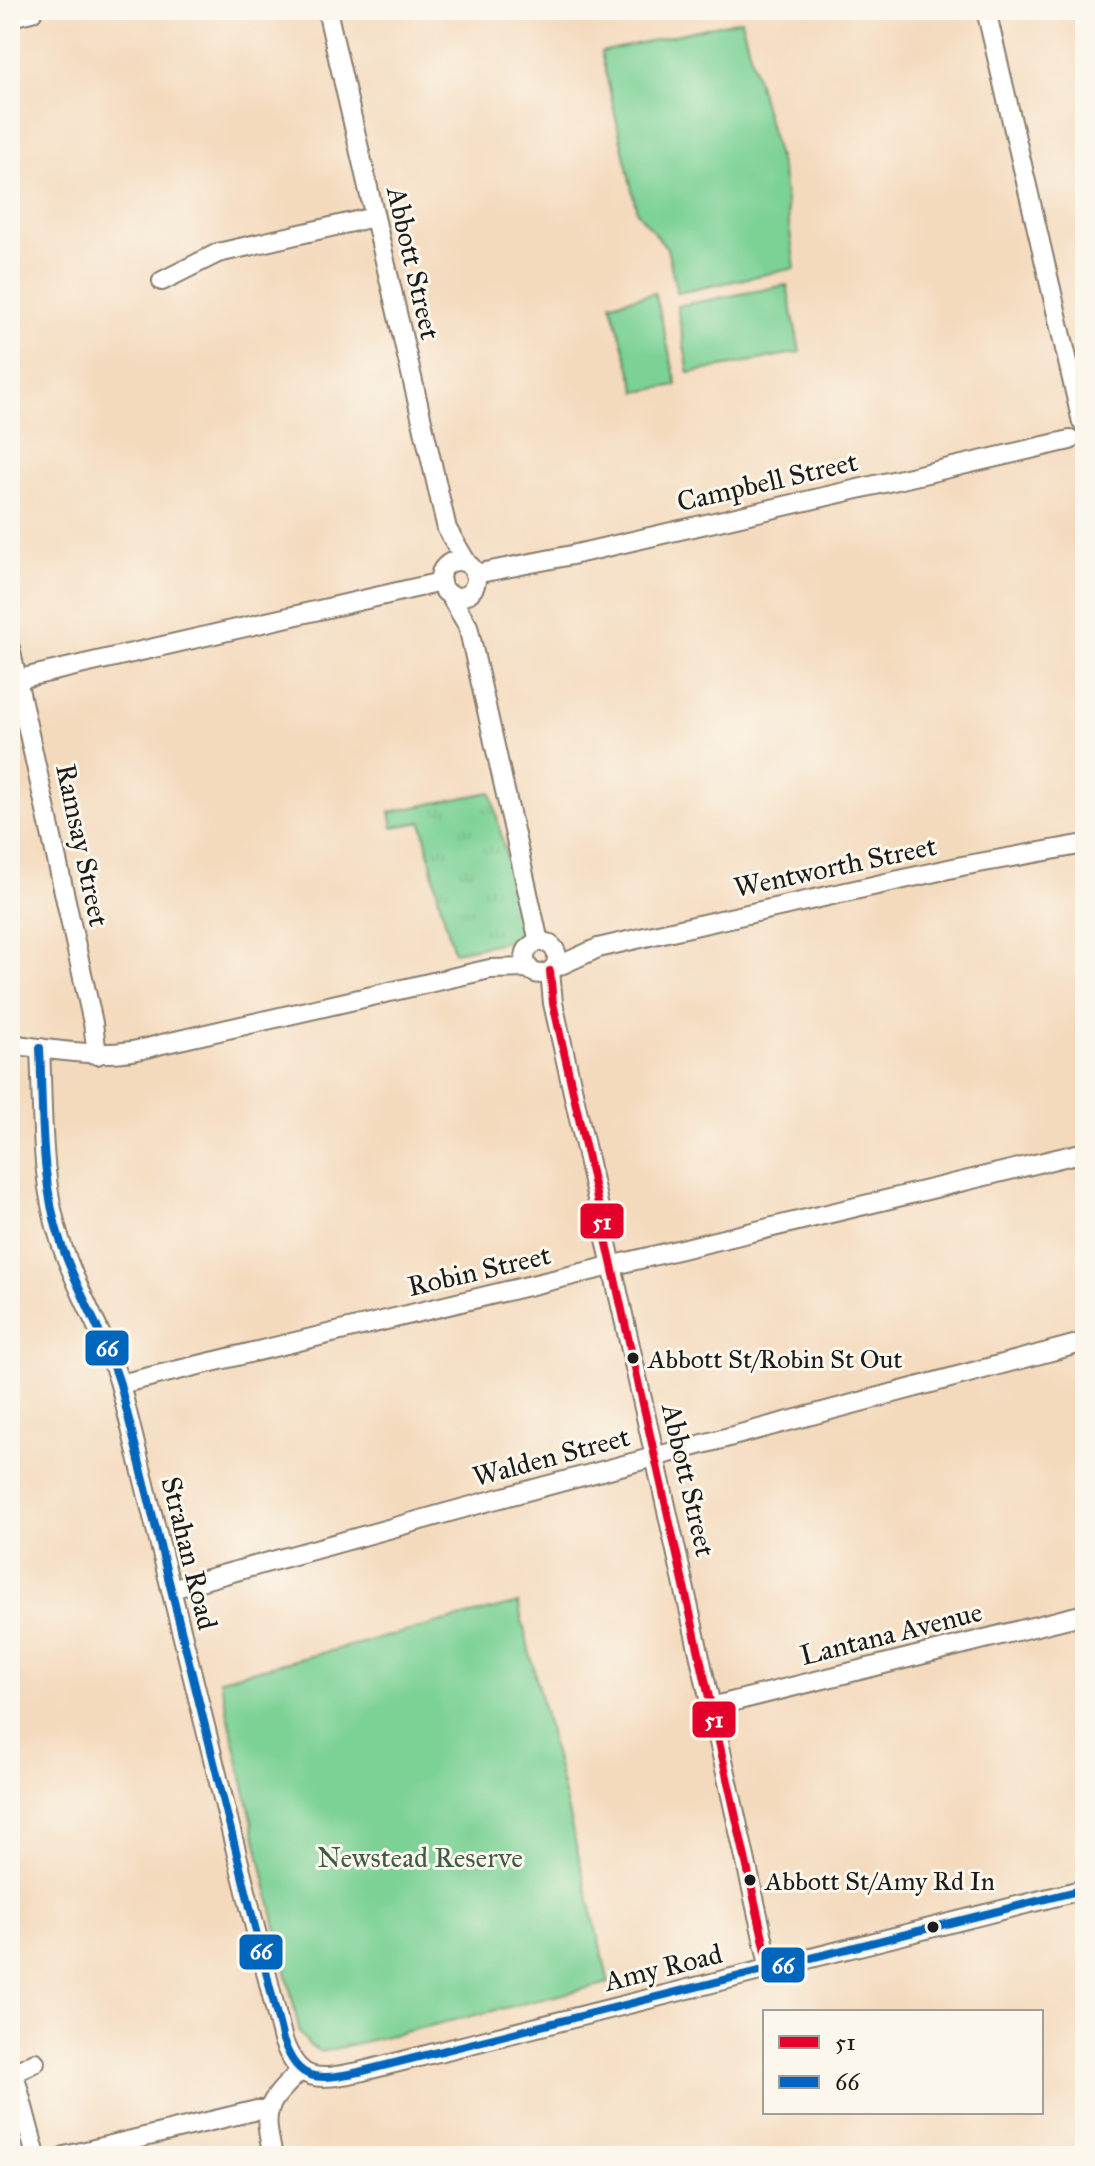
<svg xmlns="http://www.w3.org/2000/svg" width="1095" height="2166" viewBox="0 0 1095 2166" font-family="'IM FELL Great Primer',serif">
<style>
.grass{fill:url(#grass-tufts);stroke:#4c7658;stroke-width:2}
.park{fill:#7bd195;stroke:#4c7658;stroke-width:2}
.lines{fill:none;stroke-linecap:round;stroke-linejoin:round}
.minor-casing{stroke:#887b6c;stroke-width:22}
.tertiary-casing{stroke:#887b6c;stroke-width:26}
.minor{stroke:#fff;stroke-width:18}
.tertiary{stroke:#fff;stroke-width:22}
.bus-1-casing{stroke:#fbf7ec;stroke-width:14}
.bus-2-casing{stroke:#fbf7ec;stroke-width:14}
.bus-1{stroke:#e4002b;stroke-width:8}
.bus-2{stroke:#0065bd;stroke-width:8}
.bus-dot{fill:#1c1c1c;stroke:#fbf7ec;stroke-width:3}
.labels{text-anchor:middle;stroke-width:6;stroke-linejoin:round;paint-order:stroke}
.bus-label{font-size:26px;fill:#1c1c1c;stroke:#fbf7ec;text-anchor:start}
.street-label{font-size:28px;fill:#1c1c1c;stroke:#fbf7ec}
.park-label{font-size:28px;fill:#3d5b46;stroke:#fbf7ec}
.line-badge{stroke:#fbf7ec;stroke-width:3}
.badge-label{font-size:22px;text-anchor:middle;font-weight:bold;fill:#fff}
</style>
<defs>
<pattern id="grass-tufts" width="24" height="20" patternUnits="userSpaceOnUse" patternTransform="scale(2)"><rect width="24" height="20" fill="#7bd195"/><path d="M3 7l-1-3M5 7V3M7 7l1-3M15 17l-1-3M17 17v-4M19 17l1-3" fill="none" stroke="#6ab380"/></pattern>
</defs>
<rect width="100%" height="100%" fill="#fbf7ec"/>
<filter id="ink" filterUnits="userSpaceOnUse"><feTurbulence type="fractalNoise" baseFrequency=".0125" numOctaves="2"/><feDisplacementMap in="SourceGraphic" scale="16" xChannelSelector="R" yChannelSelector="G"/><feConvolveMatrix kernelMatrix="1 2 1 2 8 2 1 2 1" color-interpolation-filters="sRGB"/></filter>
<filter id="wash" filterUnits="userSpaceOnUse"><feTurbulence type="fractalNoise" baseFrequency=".006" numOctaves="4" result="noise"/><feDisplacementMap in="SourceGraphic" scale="32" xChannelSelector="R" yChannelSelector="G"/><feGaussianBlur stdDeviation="1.8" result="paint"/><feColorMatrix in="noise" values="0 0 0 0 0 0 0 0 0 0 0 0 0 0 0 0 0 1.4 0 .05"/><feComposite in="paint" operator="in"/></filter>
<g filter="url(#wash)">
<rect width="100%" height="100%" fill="#f4dabd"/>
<polygon class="grass" points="491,792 523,928 509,941 454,952 439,899 422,822 393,827 390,812"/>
<g class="park">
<polygon points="741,20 782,173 795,268 677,293 667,248 637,212 601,52"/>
<polygon points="787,285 800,352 689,373 677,306"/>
<polygon points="655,293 677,385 637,392 611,303"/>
<polygon points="518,1603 609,1983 321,2052 310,2046 300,2033 220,1679"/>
</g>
</g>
<g filter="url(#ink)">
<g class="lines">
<g class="minor-casing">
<g id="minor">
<polyline points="327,10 447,529 467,563"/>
<polyline points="986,10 1082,422"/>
<polyline points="162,281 218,253 374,217"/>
<circle cx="458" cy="579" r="18"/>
<polyline points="475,574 572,555 1070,440"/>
<polyline points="449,594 468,626 539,942"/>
<polyline points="10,648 93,1023 97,1055"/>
<polyline points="10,681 441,582"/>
<circle cx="541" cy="958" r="16"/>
<polyline points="554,968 598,948 645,937 962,866 1085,844"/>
<polyline points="550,971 553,1003 770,1969"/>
<path d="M 10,1044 C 64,1051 109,1061 162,1044 L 490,969 L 529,968"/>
<path d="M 40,1048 C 43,1112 40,1182 61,1243 C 77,1292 105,1335 120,1384 L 283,2040 C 299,2084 318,2080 359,2072 L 1085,1889"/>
<polyline points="120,1384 1085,1152"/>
<polyline points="171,1589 493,1500 1085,1342"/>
<polyline points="711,1707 1085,1614"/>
<polyline points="10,2067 14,2073 36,2156"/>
<polyline points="14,2073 35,2062"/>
<polyline points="65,2156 257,2110 267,2110"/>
<path d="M 273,2156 C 262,2108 266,2105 300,2071"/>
</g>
</g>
<g class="tertiary-casing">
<polyline id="tertiary" points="10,15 31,10"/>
</g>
<use href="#minor" class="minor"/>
<use href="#tertiary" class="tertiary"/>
<g class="bus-1-casing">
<polyline id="bus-1" points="550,971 553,1003 770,1969"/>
</g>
<g class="bus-2-casing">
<path id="bus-2" d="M 40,1048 C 43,1112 40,1182 61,1243 C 77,1292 105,1335 120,1384 L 283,2040 C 299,2084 318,2080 359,2072 L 1085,1889"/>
</g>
<use href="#bus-1" class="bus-1"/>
<use href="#bus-2" class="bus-2"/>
</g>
</g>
<g class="bus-dot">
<circle cx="633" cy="1358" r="7"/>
<circle cx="750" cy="1880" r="7"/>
<circle cx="933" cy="1927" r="7"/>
</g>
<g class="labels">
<g class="bus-label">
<text x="648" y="1368">Abbott St/Robin St Out</text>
<text x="765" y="1890">Abbott St/Amy Rd In</text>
</g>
<g class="street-label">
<text transform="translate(414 263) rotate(77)" y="10">Abbott Street</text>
<text transform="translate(767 481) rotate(-13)" y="10">Campbell Street</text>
<text transform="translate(83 845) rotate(78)" y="10">Ramsay Street</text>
<text transform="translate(835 866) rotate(-12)" y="10">Wentworth Street</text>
<text transform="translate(479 1270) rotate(-13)" y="10">Robin Street</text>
<text transform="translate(551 1456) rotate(-15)" y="10">Walden Street</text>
<text transform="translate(689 1480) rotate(77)" y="10">Abbott Street</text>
<text transform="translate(190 1553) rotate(76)" y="10">Strahan Road</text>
<text transform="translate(891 1633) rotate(-14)" y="10">Lantana Avenue</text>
<text transform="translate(663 1967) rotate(-14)" y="10">Amy Road</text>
</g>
<g class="park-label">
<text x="420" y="1867">Newstead Reserve</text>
</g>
</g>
<g class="line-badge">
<rect x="579" y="1202" width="46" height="38" rx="8" fill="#e4002b"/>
<rect x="84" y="1329" width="46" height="38" rx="8" fill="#0065bd"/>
<rect x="691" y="1700" width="46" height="39" rx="8" fill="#e4002b"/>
<rect x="238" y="1933" width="46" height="38" rx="8" fill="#0065bd"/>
<rect x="760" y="1946" width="46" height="38" rx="8" fill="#0065bd"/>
</g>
<g class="badge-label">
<text x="602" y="1229">51</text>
<text x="107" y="1356">66</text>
<text x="714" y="1727">51</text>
<text x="261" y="1959">66</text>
<text x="783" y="1973">66</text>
</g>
<rect width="1095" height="2166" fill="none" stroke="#fbf7ec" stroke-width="40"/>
<rect x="763" y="2010" width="280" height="104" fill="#fbf7ec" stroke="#a29f99" stroke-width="2"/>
<rect x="779" y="2036" width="40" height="12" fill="#e4002b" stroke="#a29f99" stroke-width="2"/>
<text x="835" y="2050" font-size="24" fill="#1c1c1c">51</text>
<rect x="779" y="2076" width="40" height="12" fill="#0065bd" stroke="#a29f99" stroke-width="2"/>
<text x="835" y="2090" font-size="24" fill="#1c1c1c">66</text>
</svg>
